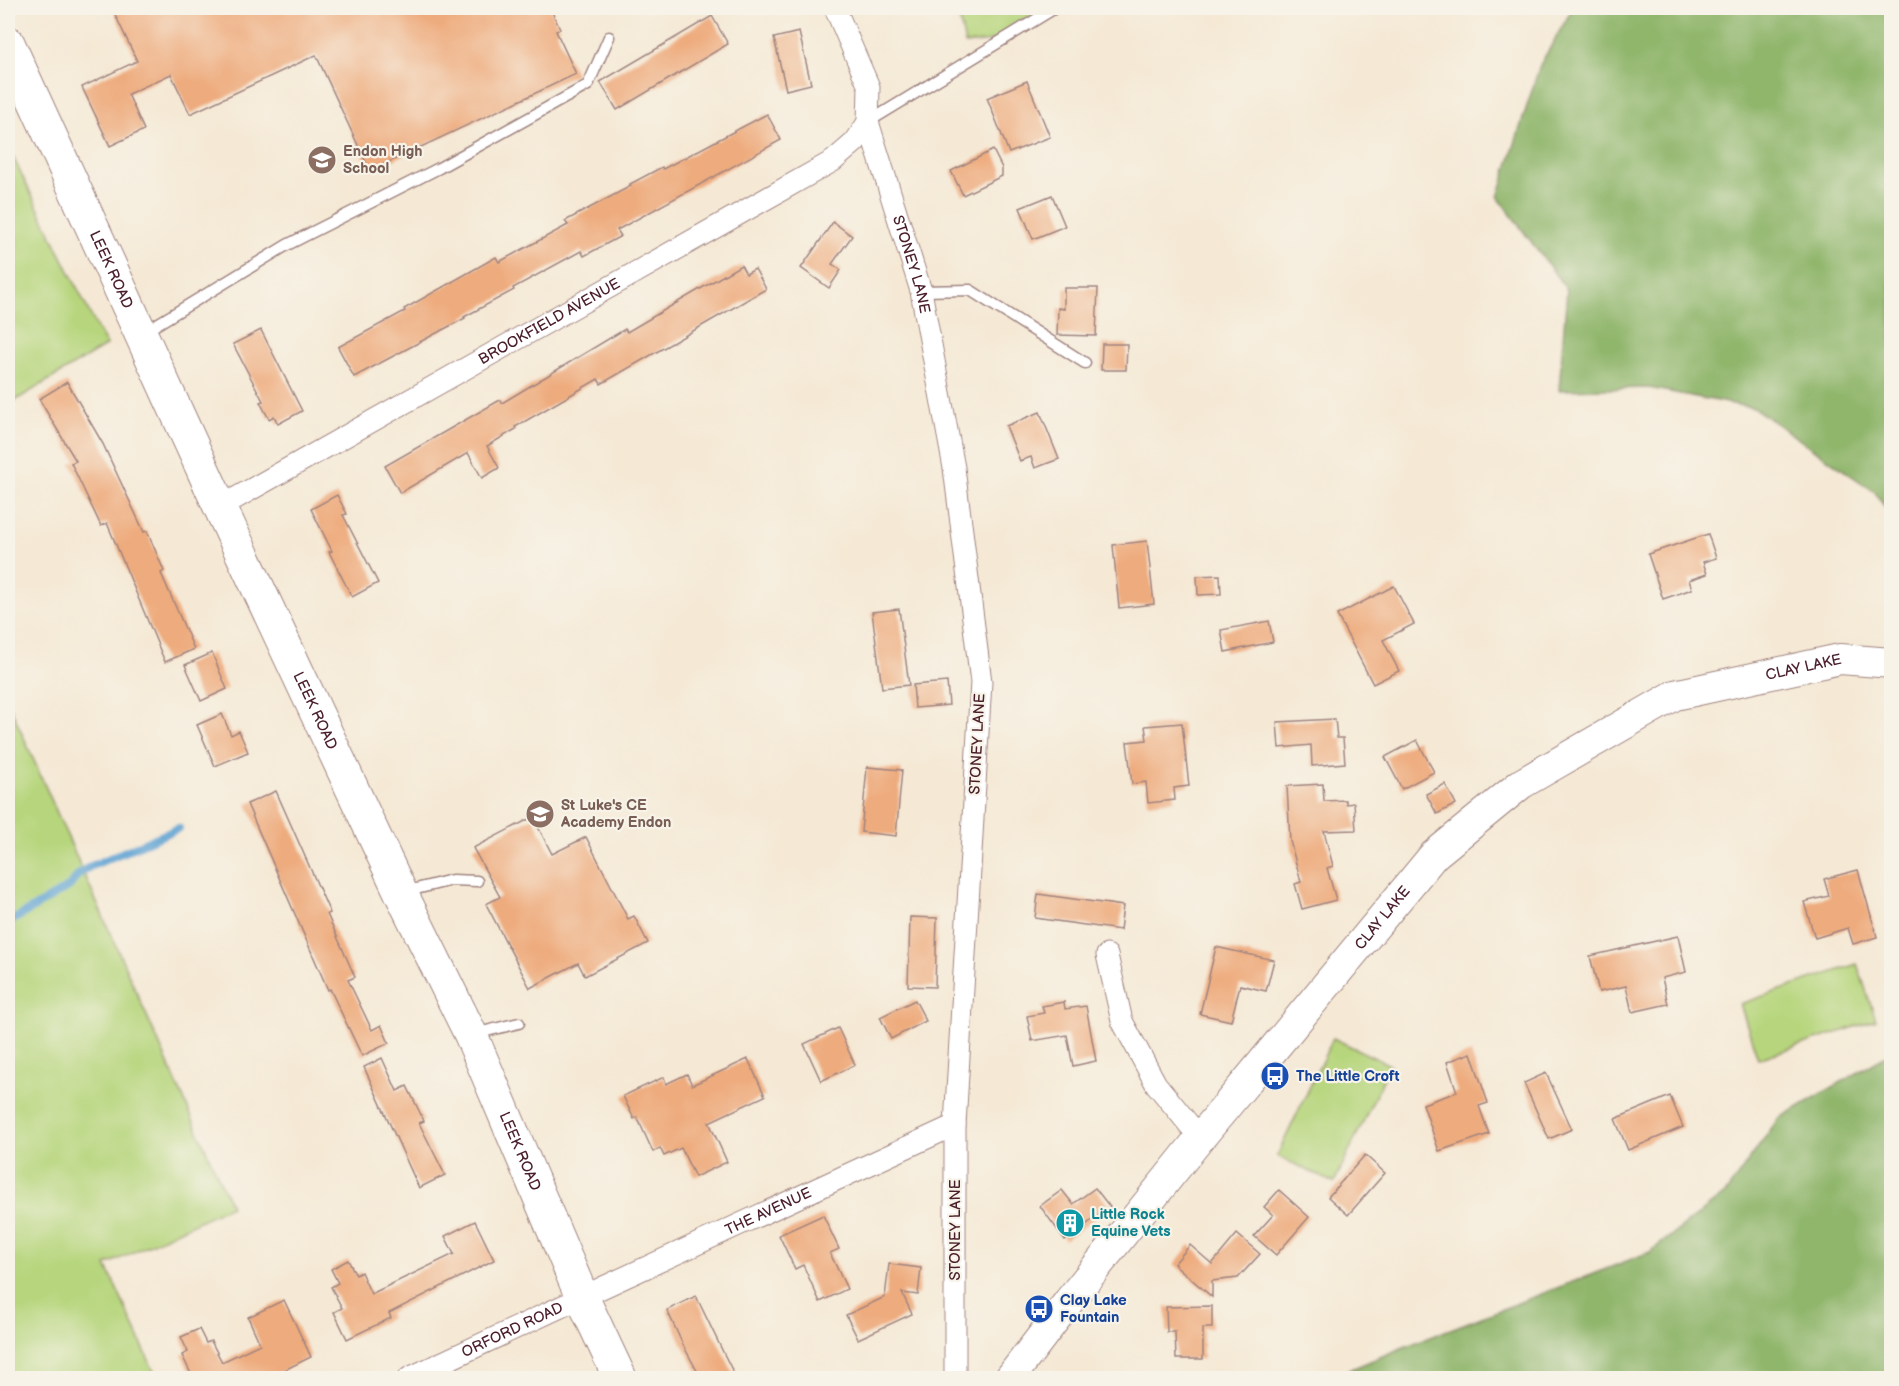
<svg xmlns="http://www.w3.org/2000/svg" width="1899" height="1386" viewBox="0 0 1899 1386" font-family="'Balsamiq Sans',sans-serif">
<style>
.green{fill:#b6d57c;stroke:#807a54;stroke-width:1.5}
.forest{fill:#90b66c;stroke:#6d6a4c;stroke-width:1.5}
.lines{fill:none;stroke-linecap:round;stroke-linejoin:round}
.stream{stroke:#5ea3d3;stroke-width:8}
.building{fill:#eeab7d}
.service-casing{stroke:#a08480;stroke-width:13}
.minor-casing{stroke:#a08480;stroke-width:23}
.secondary-casing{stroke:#a08480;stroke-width:32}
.trunk-casing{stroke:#a08480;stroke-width:35}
.service{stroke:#fff;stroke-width:10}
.minor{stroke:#fff;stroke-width:21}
.secondary{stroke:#fff;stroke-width:30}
.trunk{stroke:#fff;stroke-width:33}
.labels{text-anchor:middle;stroke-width:4.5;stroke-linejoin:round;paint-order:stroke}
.education-label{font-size:15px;font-weight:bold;fill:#785e54;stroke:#f7f3e8;text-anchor:start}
.street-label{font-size:15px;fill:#4a1f2b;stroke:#f7f3e8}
.transit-label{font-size:15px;font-weight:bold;fill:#164399;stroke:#f7f3e8;text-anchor:start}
.culture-label{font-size:15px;font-weight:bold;fill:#0d838f;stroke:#f7f3e8;text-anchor:start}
</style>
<rect width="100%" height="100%" fill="#f7f3e8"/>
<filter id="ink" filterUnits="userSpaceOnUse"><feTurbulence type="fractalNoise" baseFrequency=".0167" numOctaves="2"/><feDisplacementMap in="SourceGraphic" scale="12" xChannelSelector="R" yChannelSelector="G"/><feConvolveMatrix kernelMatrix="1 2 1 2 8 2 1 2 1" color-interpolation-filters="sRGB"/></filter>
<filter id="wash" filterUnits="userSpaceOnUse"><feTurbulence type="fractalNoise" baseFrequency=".008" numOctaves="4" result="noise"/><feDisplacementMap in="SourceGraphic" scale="24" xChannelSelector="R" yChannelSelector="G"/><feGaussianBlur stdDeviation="1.35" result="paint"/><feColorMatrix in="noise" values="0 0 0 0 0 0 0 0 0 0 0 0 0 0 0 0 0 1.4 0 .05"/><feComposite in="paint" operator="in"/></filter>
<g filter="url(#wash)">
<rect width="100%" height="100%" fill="#f5e9d5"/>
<g class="green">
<polygon points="957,8 1044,8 993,41 965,44"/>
<polygon points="8,147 99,332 107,345 8,405"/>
<polygon points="8,702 231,1206 106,1265 157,1378 8,1378"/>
<polygon points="1857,964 1876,1020 1758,1059 1740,1004"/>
<polygon points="1333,1038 1390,1065 1334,1183 1277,1156"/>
</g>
<g class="forest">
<polygon points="1573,8 1891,8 1891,517 1875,492 1754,408 1649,388 1559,390 1567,290 1498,197 1540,65"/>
<polygon points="1891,1053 1891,1378 1330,1378 1404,1347 1650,1252 1726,1193 1778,1119"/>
</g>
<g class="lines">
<polyline class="stream" points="8,923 70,886 78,875 89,867 179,828"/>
</g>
<g id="blocks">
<g class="building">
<polygon points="112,8 550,8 560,29 556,31 576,74 370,171 316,55 190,114 171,74 128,94 144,130 110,146 82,87 137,61"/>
<polygon points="712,16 728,44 617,110 600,82"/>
<polygon points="799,32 811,84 786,90 774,38"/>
<polygon points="1027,81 1050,137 1009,153 987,98"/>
<polygon points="767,114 781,140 617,230 621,236 584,256 581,251 513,288 514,290 464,317 465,318 354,377 338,347 405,311 404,309 496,257 499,262 568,225 565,221 631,186 630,184 662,167 663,169"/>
<polygon points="993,150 1002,168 1002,176 963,195 951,171"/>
<polygon points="1052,195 1065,226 1033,239 1020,208"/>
<polygon points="833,222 852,236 832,264 841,270 829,288 801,268"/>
<polygon points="741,265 746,274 755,269 766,289 601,384 598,379 515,427 516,429 487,446 499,468 482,478 468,453 400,493 385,466 500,400 502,403 625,329 627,332"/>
<polygon points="1064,288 1098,288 1096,336 1057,335 1058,308 1064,309"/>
<polygon points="261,330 302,411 278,424 274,416 269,419 260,402 263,401 233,344"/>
<polygon points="1102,344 1127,344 1126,370 1101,370"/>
<polygon points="67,382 103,444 144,532 147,531 164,571 161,573 194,649 165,662 107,523 101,526 71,463 76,461 39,399"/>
<polygon points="1040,412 1059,459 1035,468 1031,457 1020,461 1006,426"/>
<polygon points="337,495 347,514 343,515 378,583 352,597 329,552 332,551 311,509"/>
<polygon points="1708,534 1716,558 1703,562 1707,574 1689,580 1692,589 1663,599 1648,554"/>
<polygon points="1147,541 1154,604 1119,608 1113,545"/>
<polygon points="1220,575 1221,594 1198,595 1197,576"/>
<polygon points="1394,586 1414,624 1383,640 1399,671 1373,684 1337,615"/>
<polygon points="899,609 909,685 882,688 872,612"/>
<polygon points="1269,621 1273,642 1225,652 1221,630"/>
<polygon points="212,653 227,689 201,701 185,665"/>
<polygon points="947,682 949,705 915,708 913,685"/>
<polygon points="222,714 231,735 239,731 248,752 215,766 197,725"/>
<polygon points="1335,719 1337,738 1343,738 1345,763 1312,766 1311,745 1279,748 1277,722"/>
<polygon points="1182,723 1189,786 1174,788 1175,800 1148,803 1146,782 1132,784 1127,742 1147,740 1145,726"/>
<polygon points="1417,740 1434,772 1402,789 1385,757"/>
<polygon points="867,767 902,770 896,836 861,832"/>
<polygon points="1323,784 1324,801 1346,800 1346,804 1354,803 1356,830 1324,831 1333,866 1327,868 1336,900 1302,909 1295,884 1301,882 1290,841 1287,786"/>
<polygon points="1445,784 1456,804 1437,814 1426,794"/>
<polygon points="276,791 330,913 327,914 355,977 348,980 372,1030 381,1025 389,1043 362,1056 330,989 328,990 247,804"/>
<polygon points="533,817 552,854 586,837 628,919 634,916 648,943 585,976 578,963 530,988 486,904 500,897 473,848"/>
<polygon points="1858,870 1877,937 1853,944 1848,928 1815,938 1804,902 1829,896 1824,879"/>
<polygon points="1038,894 1123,906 1120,930 1035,918"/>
<polygon points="910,917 937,918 935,987 908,986"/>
<polygon points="1678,936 1686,972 1662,978 1668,1004 1632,1012 1626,986 1599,992 1590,956"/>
<polygon points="1216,947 1274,960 1266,991 1240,985 1231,1021 1200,1014"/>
<polygon points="915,1000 926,1021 891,1039 880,1017"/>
<polygon points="1064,1002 1065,1009 1086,1006 1096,1061 1073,1066 1067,1035 1032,1041 1027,1016 1044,1013 1042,1006"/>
<polygon points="838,1028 855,1065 821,1081 804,1044"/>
<polygon points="1471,1053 1488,1103 1479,1106 1489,1134 1439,1151 1423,1104 1457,1092 1447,1062"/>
<polygon points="382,1058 397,1091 407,1086 424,1121 419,1123 445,1175 419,1188 364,1067"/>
<polygon points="748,1059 765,1096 709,1122 727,1162 695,1177 681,1148 664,1156 660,1148 653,1152 637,1117 634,1119 623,1096 664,1077 666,1084 687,1074 692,1085"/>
<polygon points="1546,1073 1572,1129 1549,1139 1524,1083"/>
<polygon points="1670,1096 1683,1127 1628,1150 1615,1119"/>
<polygon points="1365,1155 1385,1173 1348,1215 1328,1197"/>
<polygon points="1095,1188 1110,1207 1065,1240 1040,1206 1062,1190 1073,1204"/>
<polygon points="1279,1190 1309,1217 1276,1255 1254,1236 1273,1215 1264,1207"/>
<polygon points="823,1215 839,1249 830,1253 847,1289 820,1302 803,1265 795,1269 779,1235"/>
<polygon points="475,1221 494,1260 389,1313 391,1318 347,1339 334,1312 342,1308 331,1287 338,1283 331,1269 348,1260 356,1275 361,1272 371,1294 454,1254 445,1236"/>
<polygon points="1237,1234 1260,1254 1238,1278 1212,1281 1212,1297 1174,1264 1190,1245 1212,1264"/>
<polygon points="889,1264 921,1268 918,1295 902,1293 912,1314 858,1339 846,1315 885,1297"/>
<polygon points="696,1296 723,1352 736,1378 701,1378 683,1345 667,1310"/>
<polygon points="284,1300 311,1357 268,1378 187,1378 192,1376 182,1355 188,1352 181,1337 199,1329 206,1343 211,1341 222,1362 260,1344 248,1317"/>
<polygon points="1212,1306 1212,1328 1203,1328 1203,1359 1176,1359 1175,1332 1167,1332 1166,1307"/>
</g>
</g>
</g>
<g filter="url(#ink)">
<use href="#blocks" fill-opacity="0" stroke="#a08480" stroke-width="1.5"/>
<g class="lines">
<g class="service-casing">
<g id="service">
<polyline points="868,122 1055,8"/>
<polyline points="921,291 970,290 1085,363"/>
<polyline points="144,332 287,245 439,168 588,85 609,37"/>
<polyline points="404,892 452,880 477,881"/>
<polyline points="474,1034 519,1023"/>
</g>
</g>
<g class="minor-casing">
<g id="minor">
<path id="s1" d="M 835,8 L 869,87 L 868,122 L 921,291 L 954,468 L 981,682 L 955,1125 L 955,1378"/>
<path id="s2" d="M 220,507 L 833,161 L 855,142 L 868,122"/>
<polyline points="1107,955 1122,1021 1156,1084 1200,1138"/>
<path id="s3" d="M 409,1378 L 582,1297 L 955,1125"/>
</g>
</g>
<g class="secondary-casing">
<g id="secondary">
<path id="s4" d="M 1010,1378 L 1069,1301 L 1200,1138 L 1434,855 L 1521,784 L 1675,695 L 1840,659 L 1892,663"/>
</g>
</g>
<g class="trunk-casing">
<g id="trunk">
<path id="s5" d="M 8,43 L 220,507 L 401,893 L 471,1035 L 582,1297 L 620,1378"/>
</g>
</g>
<use href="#service" class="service"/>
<use href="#minor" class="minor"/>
<use href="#secondary" class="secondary"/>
<use href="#trunk" class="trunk"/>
</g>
</g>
<defs>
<g id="school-disc" transform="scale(1.5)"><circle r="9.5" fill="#8d6e63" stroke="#f7f3e8"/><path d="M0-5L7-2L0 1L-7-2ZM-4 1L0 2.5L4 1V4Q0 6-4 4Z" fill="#fff"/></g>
<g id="bus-disc" transform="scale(1.5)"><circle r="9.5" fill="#1a4fb4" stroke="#f7f3e8"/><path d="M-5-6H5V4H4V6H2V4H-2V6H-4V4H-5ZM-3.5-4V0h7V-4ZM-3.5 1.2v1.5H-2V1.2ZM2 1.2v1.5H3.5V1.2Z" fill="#fff"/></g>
<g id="building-disc" transform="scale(1.5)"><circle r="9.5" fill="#0f9aa8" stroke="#f7f3e8"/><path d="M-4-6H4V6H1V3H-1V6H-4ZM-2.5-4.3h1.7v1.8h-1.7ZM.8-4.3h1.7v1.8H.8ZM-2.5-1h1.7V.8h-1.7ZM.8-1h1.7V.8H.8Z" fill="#fff"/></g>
</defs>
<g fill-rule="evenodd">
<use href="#school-disc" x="322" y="160"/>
<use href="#school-disc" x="540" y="814"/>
<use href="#bus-disc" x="1275" y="1076"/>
<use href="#building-disc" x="1070" y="1223"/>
<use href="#bus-disc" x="1039" y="1309"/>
</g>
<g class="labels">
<g class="education-label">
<text x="343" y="156">Endon High<tspan x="343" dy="17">School</tspan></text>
<text x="561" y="810">St Luke's CE<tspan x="561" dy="17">Academy Endon</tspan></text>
</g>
<g class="street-label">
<text dy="5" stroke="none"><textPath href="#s1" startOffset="270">STONEY LANE</textPath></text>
<text dy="5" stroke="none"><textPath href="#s5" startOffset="249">LEEK ROAD</textPath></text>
<text dy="5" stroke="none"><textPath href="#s2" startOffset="378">BROOKFIELD AVENUE</textPath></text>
<text dy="5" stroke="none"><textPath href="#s4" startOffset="1095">CLAY LAKE</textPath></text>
<text dy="5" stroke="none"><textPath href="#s5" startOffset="735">LEEK ROAD</textPath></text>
<text transform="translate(977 744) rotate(-87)" y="5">STONEY LANE</text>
<text dy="5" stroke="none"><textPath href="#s4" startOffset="592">CLAY LAKE</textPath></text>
<text dy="5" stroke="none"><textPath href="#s5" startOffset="1221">LEEK ROAD</textPath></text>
<text dy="5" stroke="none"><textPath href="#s3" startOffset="396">THE AVENUE</textPath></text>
<text transform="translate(955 1230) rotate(-90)" y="5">STONEY LANE</text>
<text dy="5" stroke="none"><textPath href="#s3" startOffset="114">ORFORD ROAD</textPath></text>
</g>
<g class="transit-label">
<text x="1296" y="1081">The Little Croft</text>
<text x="1060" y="1305">Clay Lake<tspan x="1060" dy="17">Fountain</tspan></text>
</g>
<g class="culture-label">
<text x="1091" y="1219">Little Rock<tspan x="1091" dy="17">Equine Vets</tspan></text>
</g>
</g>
<rect width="1899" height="1386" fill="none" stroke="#f7f3e8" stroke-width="30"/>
</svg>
